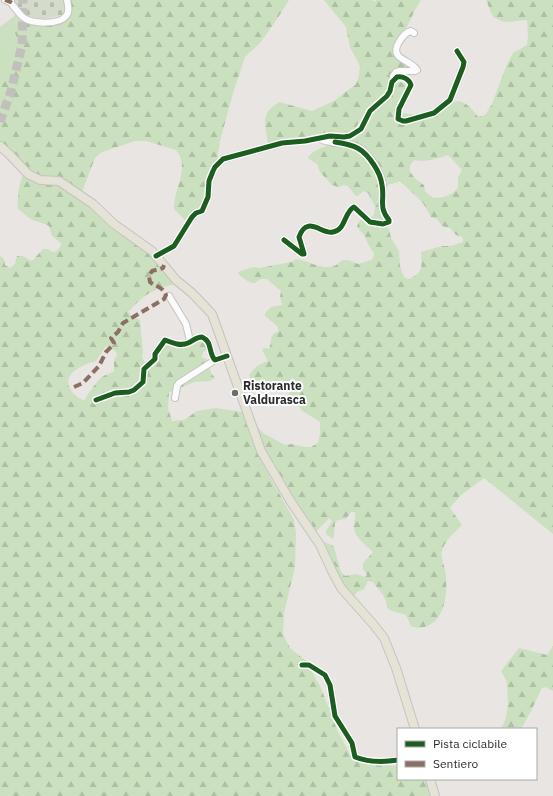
<svg xmlns="http://www.w3.org/2000/svg" width="553" height="796" viewBox="0 0 553 796" font-family="'IBM Plex Sans',sans-serif">
<style>
.grass{fill:#cbe0bf}
.forest{fill:url(#forest-firs);fill-rule:evenodd}
.cemetery{fill:url(#cemetery-stones)}
.lines{fill:none;stroke-linecap:round;stroke-linejoin:round}
.highway-tunnel{stroke:#c2c0bd;stroke-width:9;stroke-dasharray:9 4.5;stroke-linecap:butt}
.minor-casing{stroke:#c4c4c4;stroke-width:8}
.major-casing{stroke:#c5c3c2;stroke-width:10}
.minor{stroke:#fcfbfb;stroke-width:6}
.major{stroke:#e5e2d6;stroke-width:8}
.quiet{stroke:#8d6e63;stroke-width:4;stroke-dasharray:8 4;stroke-linecap:butt}
.cycleway-casing{stroke:#fff;stroke-width:8}
.cycleway{stroke:#1b5e20;stroke-width:5}
.poi-dot{fill:#6d6c6b;stroke:#fff;stroke-width:1.5}
.labels{text-anchor:middle;stroke-width:4;stroke-linejoin:round;paint-order:stroke}
.poi-label{font-size:12px;font-weight:bold;fill:#2b2b2b;stroke:#fff;text-anchor:start}
</style>
<defs>
<pattern id="forest-firs" width="22" height="20" patternUnits="userSpaceOnUse"><rect width="22" height="20" fill="#cbe0bf"/><path d="M5 1l3.5 6h-7zM16 11l3.5 6h-7z" fill="#aec0a4"/></pattern>
<pattern id="cemetery-stones" width="16" height="16" patternUnits="userSpaceOnUse"><rect width="16" height="16" fill="#d4dbcb"/><path d="M2 7V4a2 2 0 0 1 4 0v3zM10 15v-3a2 2 0 0 1 4 0v3z" fill="#b6bcae"/></pattern>
</defs>
<rect width="100%" height="100%" fill="#e8e5e2"/>
<path class="grass" d="M 16,15 L 18,16 L 13,29 C 23,44 14,63 3,76 L 0,76 L 0,27 Z"/>
<g class="forest">
<path d="M 70,0 L 289,0 L 277,19 L 260,43 L 245,57 L 233,93 L 220,141 L 217,160 L 207,175 L 202,203 L 199,208 L 193,212 L 186,221 L 174,209 C 173,189 191,168 176,150 L 146,141 L 135,141 L 102,152 L 95,158 L 82,192 L 41,177 L 27,169 L 0,142 L 0,76 L 3,76 C 14,63 23,44 13,29 L 18,16 C 34,29 51,29 69,19 L 71,12 Z"/>
<path d="M 324,0 L 372,0 L 375,2 L 376,0 L 421,0 L 415,10 L 407,27 L 399,36 L 394,47 L 393,51 L 396,59 L 409,68 L 401,67 L 393,71 L 390,75 L 390,85 L 386,91 L 367,109 L 353,132 L 345,135 L 300,137 L 268,143 C 265,123 260,114 279,102 L 312,111 L 334,101 L 356,84 L 359,76 L 360,66 L 350,47 L 346,27 Z"/>
<path d="M 486,0 L 553,0 L 553,534 L 484,478 L 460,496 L 450,508 L 462,525 C 454,533 445,540 442,551 C 440,557 444,564 445,570 C 448,586 447,614 431,624 C 425,628 418,629 411,626 L 406,615 L 392,611 L 387,608 C 387,597 379,591 373,582 L 368,581 L 364,589 L 357,592 L 353,597 L 343,584 L 324,542 L 332,545 L 334,547 L 341,572 L 345,576 L 356,574 L 365,577 L 367,575 L 363,569 L 363,563 L 373,552 C 366,545 353,537 354,525 C 354,521 356,517 355,512 L 351,512 L 346,519 L 338,520 L 335,522 L 334,536 L 333,539 L 326,534 L 326,531 L 332,521 L 329,518 L 316,532 L 299,510 L 265,449 L 252,421 L 263,433 L 285,445 L 291,444 L 305,447 L 311,447 L 318,443 L 320,434 L 320,422 L 301,410 L 299,405 L 293,403 L 288,399 L 289,394 L 293,389 C 290,384 281,381 275,383 C 271,384 270,387 266,387 L 251,378 L 249,376 C 254,367 259,364 268,361 L 262,350 L 264,348 L 269,349 C 273,340 268,335 279,331 L 277,326 L 265,316 L 265,313 L 271,307 L 282,305 L 280,297 L 281,291 L 267,279 L 261,279 C 260,279 256,282 255,283 C 250,284 241,277 238,273 L 240,271 L 254,267 L 260,268 L 291,262 L 296,259 C 307,260 316,267 327,267 C 343,268 336,253 358,264 L 372,260 L 374,254 L 368,244 L 365,236 L 357,227 C 360,215 366,221 374,215 L 375,206 L 368,193 L 363,191 L 359,195 L 356,196 L 348,186 L 344,185 L 338,187 L 332,185 L 320,172 L 317,164 L 309,159 L 308,157 C 321,141 350,146 361,134 C 365,130 367,123 370,118 C 374,113 378,109 382,104 C 388,97 392,89 398,82 L 404,83 L 407,88 L 404,93 L 401,112 C 422,123 450,97 462,102 C 469,105 474,111 478,117 L 485,115 L 492,104 L 507,64 L 513,53 L 527,45 L 528,37 L 527,20 L 504,22 L 493,17 ZM 448,155 L 462,170 L 458,178 L 458,187 C 455,194 440,200 432,197 C 430,196 427,193 425,191 L 424,185 C 416,180 402,169 415,160 C 422,163 440,158 448,155 ZM 400,181 L 423,203 L 431,217 L 437,219 L 442,226 L 450,228 L 456,235 L 462,237 L 463,240 L 463,242 L 451,246 L 442,246 L 421,252 C 422,265 424,273 409,279 L 404,277 L 400,266 L 399,251 L 391,238 L 389,229 L 385,225 C 385,220 386,214 386,209 C 386,201 383,190 389,184 L 392,184 Z"/>
<path d="M 23,174 L 55,183 L 88,203 L 143,248 L 155,260 L 175,284 C 151,290 145,294 128,312 L 132,316 L 140,320 L 143,352 L 142,357 L 148,369 L 157,362 L 158,355 L 165,343 C 174,345 184,349 193,344 C 196,343 198,341 202,340 L 206,343 L 208,350 L 204,351 L 201,357 L 208,360 L 211,373 L 215,378 L 210,381 L 195,382 L 169,392 L 168,408 L 172,421 L 184,420 L 197,411 L 216,408 L 242,412 L 260,459 L 294,520 L 296,533 L 295,567 L 284,613 L 283,634 L 290,648 L 306,661 L 321,688 L 338,732 L 353,760 L 395,766 L 398,765 L 398,779 L 424,779 L 431,796 L 0,796 L 0,256 L 4,259 L 5,265 L 10,268 L 15,264 L 17,256 L 23,256 L 31,261 L 33,260 L 43,249 L 48,249 L 53,252 C 58,251 61,248 61,243 L 52,236 L 49,226 C 43,223 37,222 31,219 C 26,217 24,212 18,209 C 17,197 19,185 23,174 ZM 106,346 C 112,348 116,350 117,355 L 114,360 L 114,371 C 110,374 106,374 102,377 C 98,379 86,397 84,401 C 81,399 77,397 74,394 C 57,376 81,365 96,361 Z"/>
<polygon points="553,646 553,691 545,687 542,688 531,711 521,729 501,729 506,718 508,704 507,682 501,671 519,648 547,655"/>
</g>
<path class="cemetery" d="M 12,0 L 65,0 L 67,5 L 64,14 C 49,19 38,20 23,18 Z"/>
<g class="lines">
<polyline class="highway-tunnel" points="0,122 11,91 22,45 23,0"/>
<g class="minor-casing">
<g id="minor">
<polyline points="5,0 10,2 11,0"/>
<path d="M 11,3 C 15,8 19,14 24,18 C 33,24 59,25 66,16 C 70,12 68,5 67,0"/>
<path d="M 394,79 L 393,76 L 396,72 L 400,71 L 415,71 L 417,70 C 412,60 388,60 399,42 C 402,37 406,32 411,31 L 414,33"/>
<path d="M 284,240 L 302,254 L 304,254 L 299,237 C 307,214 322,235 333,232 C 346,230 344,212 354,207 L 370,222 L 383,224 L 389,222 L 389,220 C 378,207 384,200 383,185 C 381,173 371,156 361,149 C 348,141 332,145 320,139"/>
<path d="M 156,256 L 174,246 L 192,217 L 196,213 L 202,211 L 208,197 L 209,181 L 213,171 L 215,167 L 223,159 L 282,143 L 305,141 L 330,136 L 344,137 L 350,136 L 361,129 L 370,111 L 387,96 L 390,91 L 392,82 L 397,77 C 403,76 409,79 411,85 L 399,109 L 398,119 L 403,121 L 406,121 L 434,113 L 450,100 L 463,67 L 464,62 L 457,51"/>
<polyline points="169,296 186,324 190,341"/>
<polyline points="175,398 177,386 179,383 215,360"/>
<path d="M 96,400 L 115,393 L 129,392 L 134,390 L 143,382 L 144,369 L 155,359 L 155,354 L 165,340 C 171,342 180,347 188,343 C 193,341 196,337 202,337 C 213,342 208,353 215,360 L 227,356"/>
<path d="M 302,665 L 309,665 L 325,675 L 330,685 L 335,716 L 352,743 L 355,757 C 368,762 385,762 398,760"/>
</g>
</g>
<g class="major-casing">
<g id="major">
<polyline points="0,146 10,155 28,174 40,180 59,181 93,204 114,224 152,251 176,280 192,293 212,314 261,451 291,502 320,545 332,571 341,588 373,624 384,638 396,668 415,729"/>
<polyline points="430,779 435,796"/>
</g>
</g>
<use href="#minor" class="minor"/>
<use href="#major" class="major"/>
<g class="quiet">
<polyline points="5,0 10,2 11,0"/>
<path d="M 74,387 L 83,383 L 99,366 L 106,352 L 113,345 L 114,343 L 111,338 L 118,332 L 123,323 L 164,299 L 166,295 C 162,286 156,287 150,282 L 149,276 L 152,271 L 163,268 L 164,265"/>
</g>
<g class="cycleway-casing">
<g id="cycleway">
<path d="M 284,240 L 302,254 L 304,254 L 299,237 C 307,214 322,235 333,232 C 346,230 344,212 354,207 L 370,222 L 383,224 L 389,222 L 389,220 C 378,207 385,199 382,185 C 381,177 378,171 374,165 C 363,148 355,145 335,142"/>
<path d="M 156,256 L 174,246 L 192,217 L 196,213 L 202,211 L 208,197 L 209,181 L 213,171 L 215,167 L 223,159 L 282,143 L 305,141 L 330,136 L 344,137 L 350,136 L 361,129 L 370,111 L 387,96 L 390,91 L 392,82 L 397,77 C 403,76 409,79 411,85 L 399,109 L 398,119 L 403,121 L 406,121 L 434,113 L 450,100 L 463,67 L 464,62 L 457,51"/>
<path d="M 96,400 L 115,393 L 129,392 L 134,390 L 143,382 L 144,369 L 155,359 L 155,354 L 165,340 C 171,342 180,347 188,343 C 193,341 196,337 202,337 C 213,342 208,353 215,360 L 227,356"/>
<path d="M 302,665 L 309,665 L 325,675 L 330,685 L 335,716 L 352,743 L 355,757 C 368,762 385,762 398,760"/>
</g>
</g>
<use href="#cycleway" class="cycleway"/>
</g>
<circle class="poi-dot" cx="235" cy="393" r="4"/>
<g class="labels">
<g class="poi-label">
<text x="243" y="390">Ristorante<tspan x="243" dy="14">Valdurasca</tspan></text>
</g>
</g>
<rect x="397" y="728" width="140" height="52" fill="#ffffff" stroke="#aaaaaa"/>
<rect x="405" y="741" width="20" height="6" fill="#1b5e20" stroke="#aaaaaa"/>
<text x="433" y="748" font-size="12" fill="#2b2b2b">Pista ciclabile</text>
<rect x="405" y="761" width="20" height="6" fill="#8d6e63" stroke="#aaaaaa"/>
<text x="433" y="768" font-size="12" fill="#2b2b2b">Sentiero</text>
</svg>
